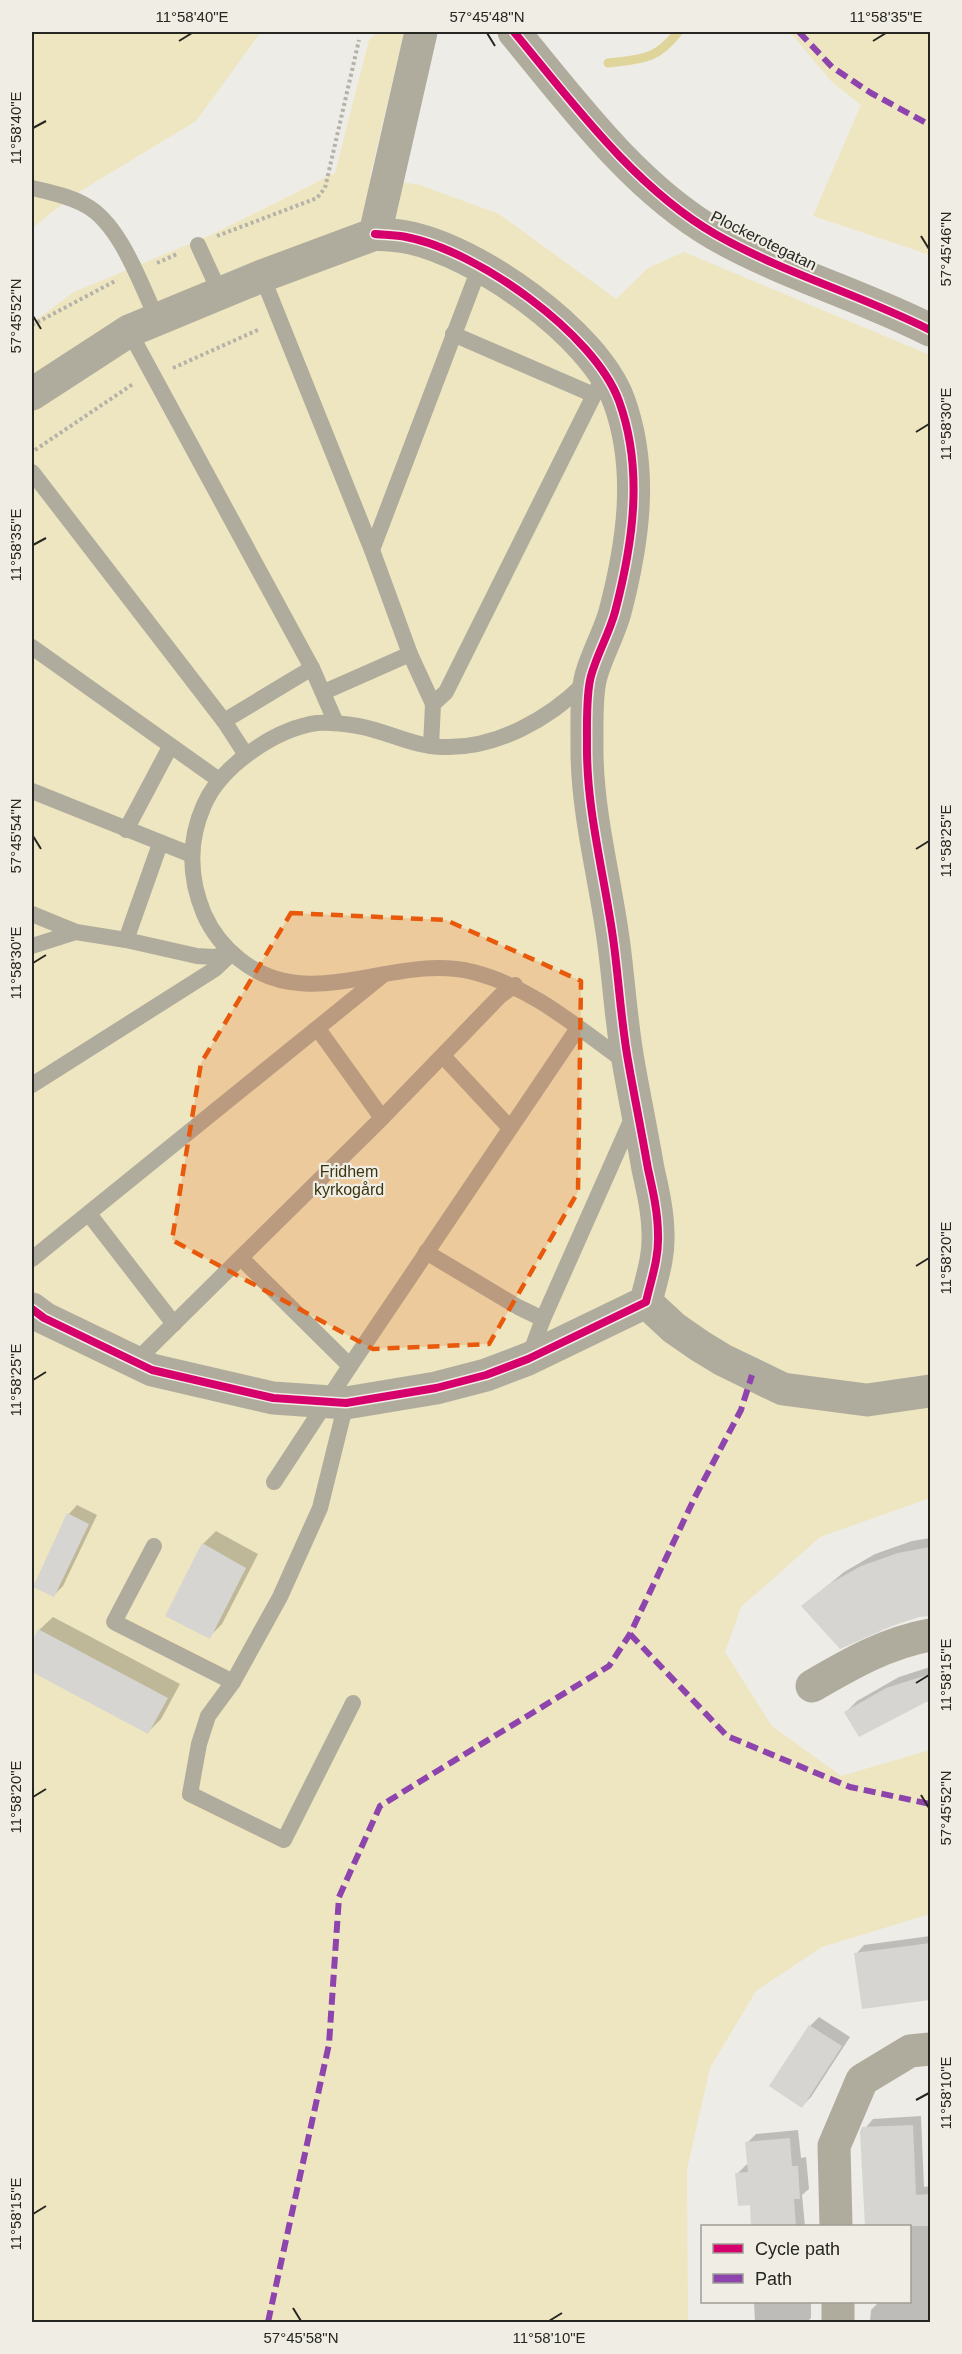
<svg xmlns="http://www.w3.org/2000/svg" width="962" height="2354" viewBox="0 0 962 2354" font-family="Arial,sans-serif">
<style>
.green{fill:#eee6c0}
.shadow{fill:#0003}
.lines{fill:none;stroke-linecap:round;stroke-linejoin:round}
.stream{stroke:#dfd49a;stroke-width:9}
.building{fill:#d6d5d1}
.path{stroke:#b4b2a9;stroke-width:4;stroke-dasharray:3 3;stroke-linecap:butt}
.lane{stroke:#b0ac9d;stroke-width:16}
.street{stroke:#b0ac9d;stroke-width:33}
.quiet{stroke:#8e44ad;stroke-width:6;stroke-dasharray:12 6;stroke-linecap:butt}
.cycleway-casing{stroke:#f0eee4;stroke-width:11}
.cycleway{stroke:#d6006c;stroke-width:8}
.marked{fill:#e8590c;fill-opacity:0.2;stroke:#e8590c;stroke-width:4.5;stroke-dasharray:12 8;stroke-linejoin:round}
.ticks{fill:none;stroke:#262622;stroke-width:2}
.labels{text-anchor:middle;stroke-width:4.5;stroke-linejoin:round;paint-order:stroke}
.street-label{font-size:16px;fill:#262622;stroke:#f0eee4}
.park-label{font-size:16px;fill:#3c3512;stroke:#f0eee4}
.neatline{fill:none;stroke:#262622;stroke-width:2}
.ticks-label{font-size:15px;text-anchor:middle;fill:#262622}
</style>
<rect width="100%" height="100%" fill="#edece7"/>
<g class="green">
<polygon points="32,32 261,32 196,121 74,195 32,228"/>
<polygon points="377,32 404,32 370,177 420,185 499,214 616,299 648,268 684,252 930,355 930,1498 820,1537 741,1607 725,1652 772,1726 841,1776 930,1750 930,1914 822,1947 756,1991 710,2068 687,2169 688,2322 32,2322 32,323 74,292 213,234 335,173 369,40"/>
<polygon points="790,32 930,32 930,255 813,216 861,105 831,81"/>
</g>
<g class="shadow">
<polygon points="77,1505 97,1515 63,1586 54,1595 69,1514"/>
<polygon points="216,1531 258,1554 222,1624 209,1637 203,1544"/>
<polygon points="930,1538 930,1614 918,1616 803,1606 844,1572 875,1554 912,1541"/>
<polygon points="53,1617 180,1684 161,1719 148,1732 32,1671 32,1645 39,1630"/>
<polygon points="930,1667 930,1701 846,1712 857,1701 899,1677"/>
<polygon points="930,1936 930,1998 863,2007 856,1954 864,1945"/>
<polygon points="819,2017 850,2037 811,2097 802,2106 771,2086 810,2026"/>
<polygon points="921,2116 924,2187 930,2186 930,2322 870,2322 871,2310 879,2302 910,2302 910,2226 867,2226 862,2132 873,2119"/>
<polygon points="798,2130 801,2158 806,2157 809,2189 802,2195 805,2226 753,2226 751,2204 737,2174 746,2165 749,2164 747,2143 756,2134"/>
<polygon points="754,2302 811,2302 811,2318 807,2322 755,2322"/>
</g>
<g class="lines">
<path class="stream" d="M 608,63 C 641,59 657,60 678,32"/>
</g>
<g class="building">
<polygon points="67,1513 89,1524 54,1597 33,1587"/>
<polygon points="202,1543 246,1568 210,1639 165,1616"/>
<polygon points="930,1547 930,1616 919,1617 892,1626 840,1649 801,1606 829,1584 861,1566 898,1553"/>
<polygon points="38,1629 168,1698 148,1734 32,1672 32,1642"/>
<polygon points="930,1674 930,1700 859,1737 844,1712 886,1688"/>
<polygon points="930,1943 930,2000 862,2009 854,1953"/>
<polygon points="809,2025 842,2046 802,2108 769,2086"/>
<polygon points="913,2125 916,2195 930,2194 930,2226 865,2226 860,2132 862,2127"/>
<polygon points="790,2138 792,2166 798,2166 800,2199 794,2199 796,2226 751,2226 750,2205 738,2206 735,2173 748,2172 745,2142"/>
</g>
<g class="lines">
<g class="path">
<polyline points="217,236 317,198 325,188 359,40"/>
<polyline points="157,263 177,254"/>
<polyline points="32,325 117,280"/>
<polyline points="173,368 260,329"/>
<polyline points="35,450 133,384"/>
</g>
<g class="lane">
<path d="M 32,188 C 49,192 69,196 85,205 C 120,223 141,285 157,319"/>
<polyline points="198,245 220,293"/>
<polyline points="262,276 372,550 410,654 433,704"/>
<polyline points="129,331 312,668 336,723"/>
<polyline points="453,334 594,395"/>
<polyline points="32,472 224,721 246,755"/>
<polyline points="372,550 480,266"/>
<polyline points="32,647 219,780"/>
<path d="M 585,683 C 549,719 496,749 443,747 C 414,747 387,731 358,726 C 345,724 331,722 317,723 C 275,729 221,766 204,805 C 188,841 189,878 204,914 C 212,932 224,947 239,959 C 310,1017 393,952 473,972 C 532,987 578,1028 627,1063"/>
<polyline points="324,692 410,654"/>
<polyline points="224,721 312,668"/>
<polyline points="431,746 433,704 446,692 605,373"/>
<polyline points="32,791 192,855"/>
<polyline points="126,830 170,747"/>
<polyline points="32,914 76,932 126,940 197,956 214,957 231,954"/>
<polyline points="126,940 160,844"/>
<polyline points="32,946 76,932"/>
<polyline points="318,1029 382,1118"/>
<polyline points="443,1056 510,1128"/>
<polyline points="32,1085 215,969 232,953"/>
<polyline points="89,1214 174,1324"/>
<polyline points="426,1252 518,1307 543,1319"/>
<polyline points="241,1258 350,1366"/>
<polyline points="32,1259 383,975"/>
<polyline points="529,1357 543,1319 634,1114"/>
<polyline points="135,1362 382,1118 500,996 515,985"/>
<polyline points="346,1403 320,1508 280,1597 233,1682 208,1716 199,1744 190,1794 284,1840 353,1703"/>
<polyline points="274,1482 350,1366 578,1028"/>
<polyline points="154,1546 114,1622 233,1682"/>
</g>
<g class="street">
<path d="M 514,32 C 572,102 634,187 715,234 C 783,273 861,295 930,330"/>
<polyline points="32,394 129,331 262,276 375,234 421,32"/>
<polyline points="646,1302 674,1328 700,1346 723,1360 783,1389 867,1400 930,1391"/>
<path d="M 32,1309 L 44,1318 L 152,1370 L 273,1398 L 346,1403 L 436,1388 L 486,1375 L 528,1359 L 646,1302 C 651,1280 659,1258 658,1235 C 658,1213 653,1191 648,1169 C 642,1134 635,1100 629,1066 C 621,1024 619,980 613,938 C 604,873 586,809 587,743 C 587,724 586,694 591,676 C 597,654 609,634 615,612 C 633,543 644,470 619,401 C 594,333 476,250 406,237 C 396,235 385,235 375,234"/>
<path d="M 812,1686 C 850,1664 886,1643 930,1635"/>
<polyline points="836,2226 834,2146 862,2080 910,2051 930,2049"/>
<polyline points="838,2302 838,2322"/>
</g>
<g class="quiet">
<polyline points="799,32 832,67 871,93 930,125"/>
<polyline points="630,1634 727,1736 850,1787 930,1804"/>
<polyline points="268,2322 329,2044 339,1897 380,1806 609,1666 630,1634 695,1497 741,1410 752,1375"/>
</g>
<g class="cycleway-casing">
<g id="cycleway">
<path d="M 514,32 C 572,102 634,187 715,234 C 783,273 861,295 930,330"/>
<path d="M 32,1309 L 44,1318 L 152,1370 L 273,1398 L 346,1403 L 436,1388 L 486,1375 L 528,1359 L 646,1302 C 651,1280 659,1258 658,1235 C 658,1213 653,1191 648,1169 C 642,1134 635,1100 629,1066 C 621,1024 619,980 613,938 C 604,873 586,809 587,743 C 587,724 586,694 591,676 C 597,654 609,634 615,612 C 633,543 644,470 619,401 C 594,333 476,250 406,237 C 396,235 385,235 375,234"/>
</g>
</g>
<use href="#cycleway" class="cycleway"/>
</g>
<path class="marked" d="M 291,913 L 446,920 L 581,981 L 578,1192 L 489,1344 L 373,1349 L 172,1240 L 201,1063 Z"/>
<path class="ticks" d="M 487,33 L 495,46M 179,41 L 192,33M 873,41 L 886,33M 33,128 L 46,121M 921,236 L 929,249M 33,316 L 41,329M 916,432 L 929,424M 33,545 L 46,538M 33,836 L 41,849M 916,849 L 929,841M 33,963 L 46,955M 916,1266 L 929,1258M 33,1380 L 46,1372M 916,1683 L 929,1675M 921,1795 L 929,1808M 33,1797 L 46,1789M 916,2100 L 929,2093M 33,2214 L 46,2206M 293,2308 L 301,2321M 549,2321 L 562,2313"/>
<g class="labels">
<g class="street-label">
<text transform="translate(764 240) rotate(26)" y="6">Plockerotegatan</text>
</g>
<g class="park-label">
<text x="349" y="1177">Fridhem<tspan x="349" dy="18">kyrkogård</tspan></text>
</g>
</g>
<rect width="962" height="2354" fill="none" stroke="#f0eee4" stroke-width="66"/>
<rect x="701" y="2225" width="210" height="78" fill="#f0eee4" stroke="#9f9e96" stroke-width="1.5"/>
<rect x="713" y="2244" width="30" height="9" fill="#d6006c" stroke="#9f9e96" stroke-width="1.5"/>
<text x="755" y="2255" font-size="18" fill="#262622">Cycle path</text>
<rect x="713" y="2274" width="30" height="9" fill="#8e44ad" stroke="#9f9e96" stroke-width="1.5"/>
<text x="755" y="2285" font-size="18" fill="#262622">Path</text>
<rect x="33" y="33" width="896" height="2288" class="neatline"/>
<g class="ticks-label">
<text x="192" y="22">11°58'40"E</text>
<text x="487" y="22">57°45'48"N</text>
<text x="886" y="22">11°58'35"E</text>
<text transform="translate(16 128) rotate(-90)" y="5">11°58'40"E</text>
<text transform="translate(946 249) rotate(-90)" y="5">57°45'46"N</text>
<text transform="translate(16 316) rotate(-90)" y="5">57°45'52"N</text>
<text transform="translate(946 424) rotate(-90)" y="5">11°58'30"E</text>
<text transform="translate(16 545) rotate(-90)" y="5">11°58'35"E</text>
<text transform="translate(16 836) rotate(-90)" y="5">57°45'54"N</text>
<text transform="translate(946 841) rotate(-90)" y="5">11°58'25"E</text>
<text transform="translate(16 963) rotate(-90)" y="5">11°58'30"E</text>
<text transform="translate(946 1258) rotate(-90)" y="5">11°58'20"E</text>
<text transform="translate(16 1380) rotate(-90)" y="5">11°58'25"E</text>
<text transform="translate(946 1675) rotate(-90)" y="5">11°58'15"E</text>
<text transform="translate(16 1797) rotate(-90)" y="5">11°58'20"E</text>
<text transform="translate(946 1808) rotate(-90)" y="5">57°45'52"N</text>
<text transform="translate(946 2093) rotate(-90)" y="5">11°58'10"E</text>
<text transform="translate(16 2214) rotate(-90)" y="5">11°58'15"E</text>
<text x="301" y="2343">57°45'58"N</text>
<text x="549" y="2343">11°58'10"E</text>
</g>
</svg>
